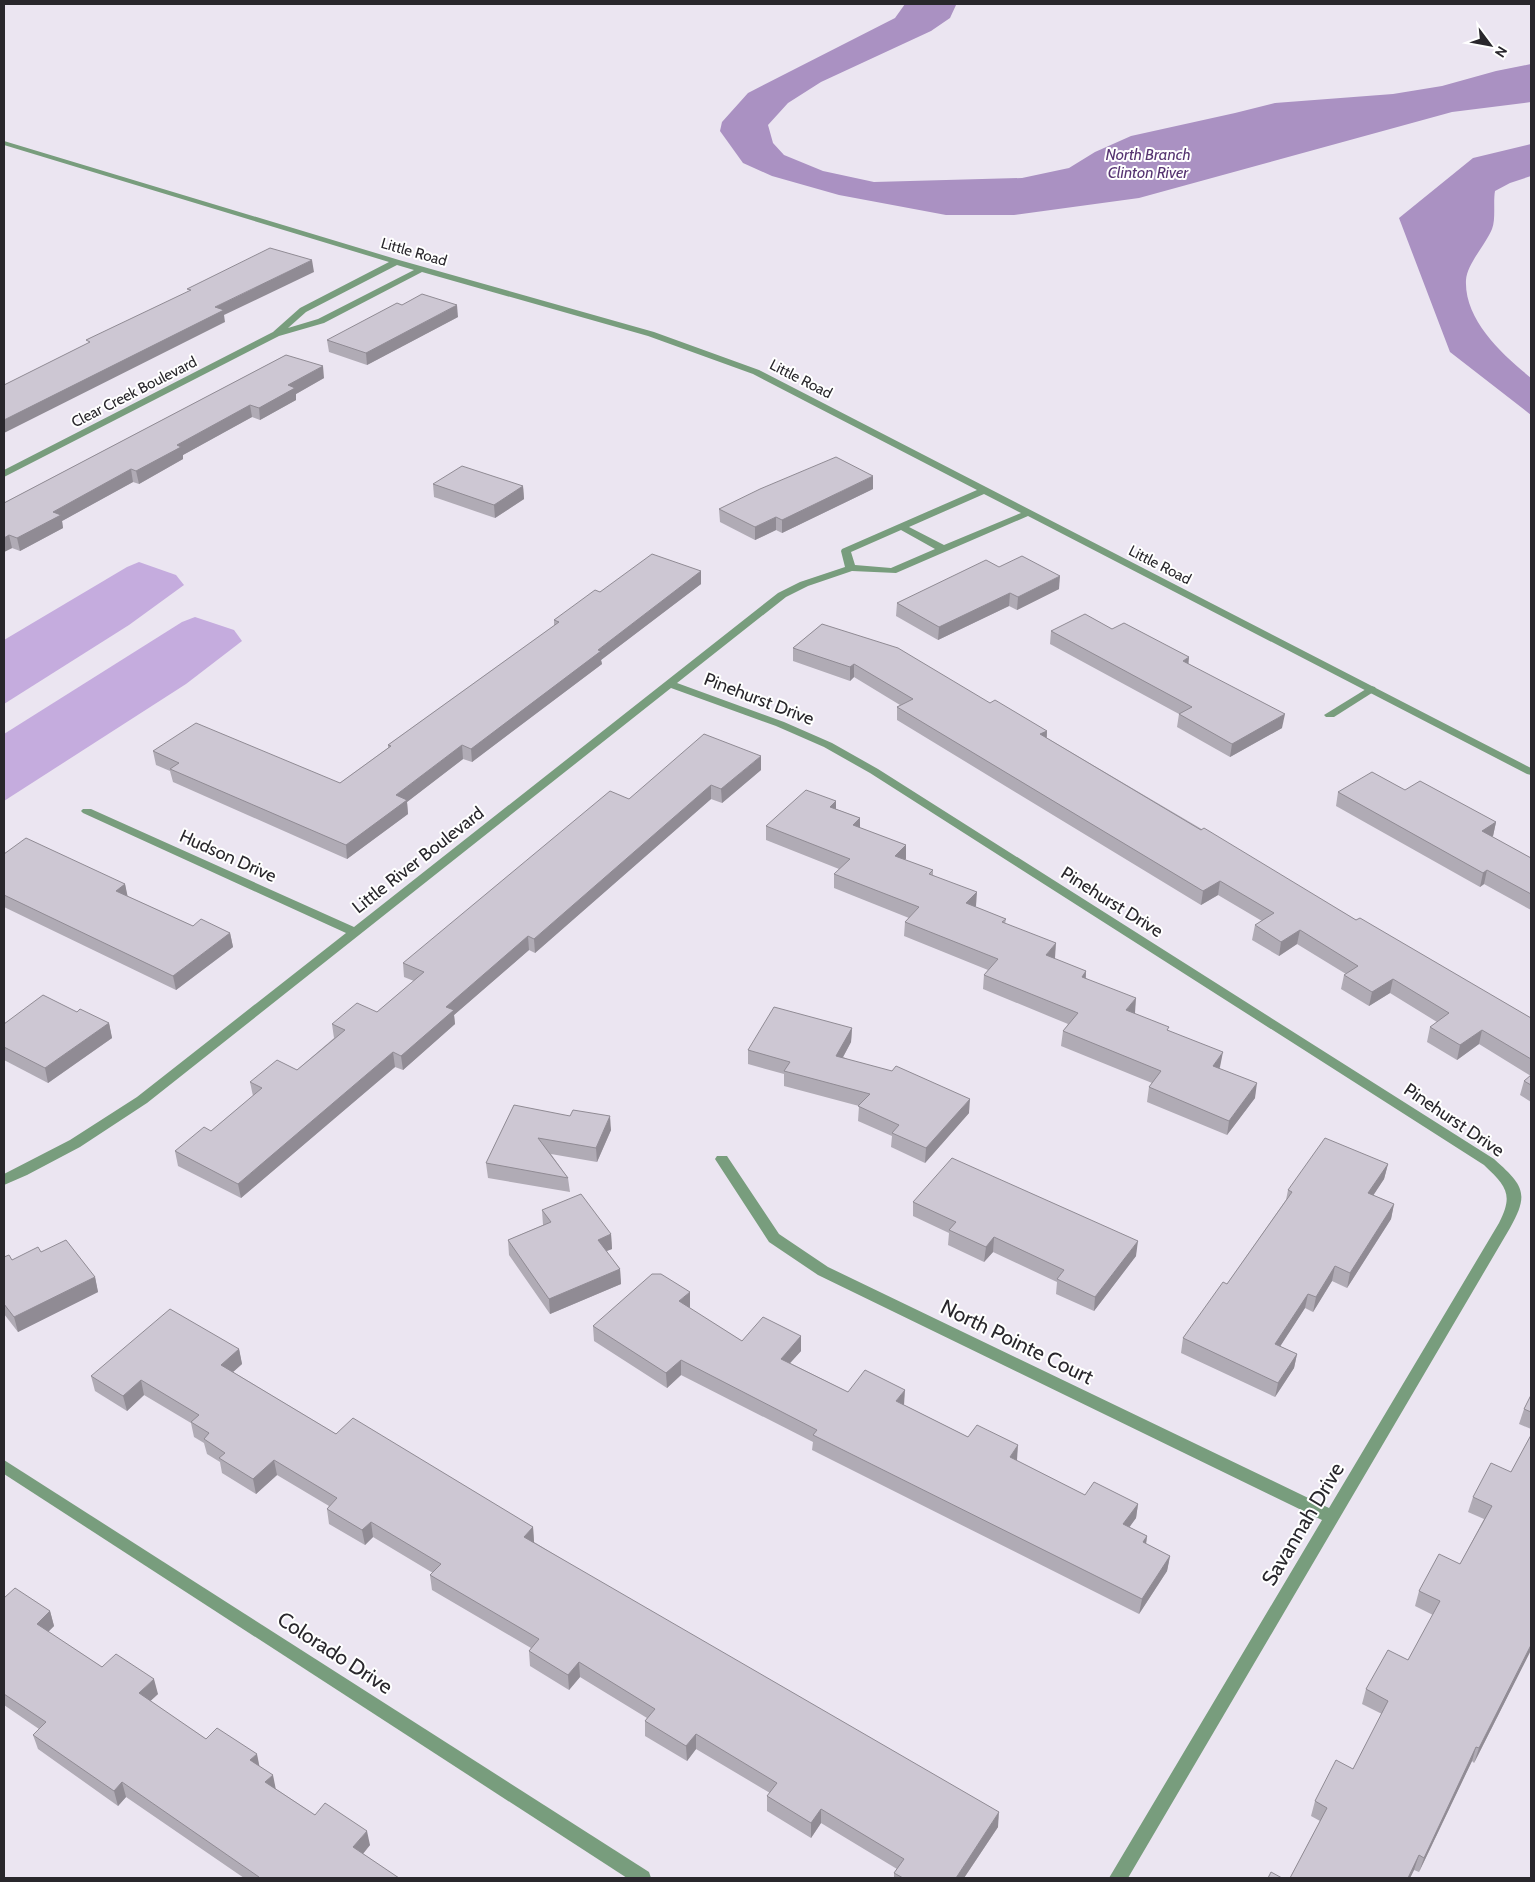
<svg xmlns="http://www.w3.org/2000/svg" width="1535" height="1882" viewBox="0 0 1535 1882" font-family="Cabin,sans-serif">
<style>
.forest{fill:#c5acde}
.water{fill:#aa91c2}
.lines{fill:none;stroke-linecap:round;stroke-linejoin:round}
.service{fill:#789d7d;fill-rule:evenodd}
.minor{fill:#789d7d;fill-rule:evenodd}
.wall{fill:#b0abb5}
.shaded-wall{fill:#908b94}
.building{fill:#cdc7d3;stroke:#908b94}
.labels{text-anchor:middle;stroke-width:4;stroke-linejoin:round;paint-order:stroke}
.far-street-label{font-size:15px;fill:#29272c;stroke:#fff}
.far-water-label{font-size:16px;font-style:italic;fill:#563471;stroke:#fff}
.street-label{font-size:18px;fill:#29272c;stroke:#fff}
.near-street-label{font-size:21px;fill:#29272c;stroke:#fff}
</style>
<rect width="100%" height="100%" fill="#ebe5f1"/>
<g class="forest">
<polygon points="139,562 176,575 184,585 129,625 4,704 4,640 127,567"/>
<polygon points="195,617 234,630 242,641 186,684 4,801 4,734 182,622"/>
</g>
<g class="water">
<polygon points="905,4 956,5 950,18 931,31 821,82 788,103 768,125 773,143 784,155 823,171 874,182 1022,178 1069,168 1095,152 1131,136 1235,113 1275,103 1393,94 1442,86 1496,71 1531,64 1531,102 1452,112 1139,198 1014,215 946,215 839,195 772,176 743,163 720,131 722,122 748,93 895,18"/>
<path d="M 1531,144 L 1531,176 L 1510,183 L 1495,191 C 1493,202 1496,219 1492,229 C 1486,244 1467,264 1466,280 C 1464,320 1503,355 1531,378 L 1531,415 L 1450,352 L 1399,218 L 1473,158 Z"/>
</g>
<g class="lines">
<polygon class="service" points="1371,686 1375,687 1376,689 1375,691 1334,717 1326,717 1324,715"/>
<g class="minor">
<path d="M 4,141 L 399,260 L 654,332 L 759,370 L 1531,768 L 1531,775 L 1527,774 L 1028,516 L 896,573 L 852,571 L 808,586 L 786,597 L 677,683 L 784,722 L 832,743 L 878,769 L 1494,1159 C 1523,1185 1530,1193 1510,1228 L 1128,1878 L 1109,1878 L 1322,1520 L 818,1275 L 769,1242 L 715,1159 L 717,1156 L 727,1156 L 779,1234 L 828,1267 L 1329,1508 L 1499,1223 C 1514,1194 1506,1186 1484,1165 L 870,773 L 824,747 L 776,726 L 671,688 L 147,1103 L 80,1147 L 27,1175 L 4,1185 L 4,1174 L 70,1140 L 137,1097 L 346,933 L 83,813 L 81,811 L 83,809 L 91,809 L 354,927 L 778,593 L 800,582 L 845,567 L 841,551 L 842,549 L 977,490 L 753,374 L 648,336 L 422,272 L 324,323 L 279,336 L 4,477 L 4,470 L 273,332 L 300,308 L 389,262 L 4,145 ZM 397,265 L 414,270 L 318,319 L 288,328 L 306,312 ZM 984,494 L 1021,513 L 944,545 L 909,527 ZM 901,530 L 935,549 L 891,568 L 855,565 L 851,552 Z"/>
<polygon points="4,1460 649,1872 651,1878 627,1878 4,1474"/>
</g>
</g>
<g class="wall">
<polygon points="458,317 367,365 329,352 327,340"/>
<polygon points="286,355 324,378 296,394 296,400 260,420 252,417 183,455 183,459 139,484 133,482 62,521 63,528 20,551 12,548 4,552 4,503"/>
<polygon points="433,484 523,486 524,499 495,518 434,497"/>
<polygon points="873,489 782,533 776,530 755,540 720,522 719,509"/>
<polygon points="999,567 1059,589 1017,610 1009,606 938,640 896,616 897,603"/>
<polygon points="701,571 701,584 601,660 602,664 472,762 463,759 407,802 408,814 347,859 173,782 170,771 156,765 153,751 340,783 388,748 388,745 554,626 554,620 600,592"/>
<polygon points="822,624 1047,731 1047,738 1356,920 1531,1018 1531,1102 1520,1095 1524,1081 1531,1076 1479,1044 1457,1060 1427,1042 1430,1027 1437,1022 1390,993 1369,1006 1341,989 1344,975 1346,974 1297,944 1279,956 1252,940 1255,925 1262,921 1218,895 1201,905 897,720 897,707 900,705 854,677 850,681 793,661 793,648"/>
<polygon points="1112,629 1189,664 1282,728 1230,757 1177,727 1179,714 1050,644 1051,631"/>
<polygon points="761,770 722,803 711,799 535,953 529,950 454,1015 455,1024 403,1070 395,1067 241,1198 178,1166 175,1151 211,1131 253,1096 250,1082 297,1070 334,1038 332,1024 377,1012 414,981 404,977 403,963 629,799"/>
<polygon points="1405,790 1496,822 1493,836 1492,837 1531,858 1531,910 1484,884 1480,887 1336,806 1338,792"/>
<polygon points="836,809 860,818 860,828 906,845 905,860 933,870 933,875 976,906 975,907 1006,919 1005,924 1055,958 1054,959 1086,971 1086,978 1135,1013 1134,1013 1168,1031 1220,1067 1219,1068 1255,1098 1227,1135 1147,1102 1149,1087 1152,1083 1061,1046 1063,1031 1068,1024 983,989 984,975 988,970 904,936 905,922 909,918 834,888 834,874 839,869 766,840 766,826"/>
<polygon points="4,854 125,884 127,896 193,926 230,933 233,947 176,990 4,907"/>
<polygon points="109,1023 112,1038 48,1083 4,1060 4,1024"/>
<polygon points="852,1028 851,1042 843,1057 969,1113 925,1163 891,1147 892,1136 858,1121 859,1106 784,1086 784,1074 748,1064 748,1050"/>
<polygon points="514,1105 611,1130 597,1162 551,1154 568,1178 570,1192 488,1178 486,1163"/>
<polygon points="1388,1164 1384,1179 1373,1195 1394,1204 1391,1219 1347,1288 1332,1281 1313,1312 1305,1308 1280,1346 1297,1354 1294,1368 1275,1397 1181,1353 1183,1338 1227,1284 1286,1200 1288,1190"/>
<polygon points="913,1202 1136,1256 1094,1311 1056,1294 1057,1282 993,1252 984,1262 948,1245 949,1233 913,1216"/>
<polygon points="542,1210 611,1234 612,1249 606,1251 620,1269 621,1284 550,1314 509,1255 508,1240 543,1225"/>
<polygon points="41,1252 95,1277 98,1292 18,1332 4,1314 4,1257 12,1260"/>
<polygon points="690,1307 689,1308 742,1341 801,1336 801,1351 790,1363 848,1392 904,1405 1085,1495 1138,1504 1136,1518 1129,1527 1147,1536 1146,1544 1170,1556 1167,1571 1139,1614 812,1450 813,1442 681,1375 667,1388 594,1341 593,1326"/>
<polygon points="239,1349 242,1364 233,1372 336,1434 533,1527 534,1542 998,1827 964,1878 894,1878 894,1873 897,1869 821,1823 811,1838 767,1811 767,1796 770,1793 696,1749 687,1761 645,1736 645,1721 647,1718 580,1677 569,1690 530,1666 529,1651 531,1648 432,1590 430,1575 433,1573 373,1537 365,1545 329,1524 327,1509 329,1506 277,1475 256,1494 222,1473 220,1462 207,1454 204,1443 194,1437 191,1423 144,1395 127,1411 95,1391 91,1376"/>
<polygon points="1531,1395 1531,1429 1519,1424 1524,1409"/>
<polygon points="1531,1435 1531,1650 1474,1763 1472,1761 1419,1872 1414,1870 1410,1878 1290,1878 1320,1821 1311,1816 1315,1801 1353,1769 1382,1714 1362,1704 1366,1689 1408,1660 1433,1615 1415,1606 1419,1591 1460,1564 1484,1519 1468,1512 1473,1497 1511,1472"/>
<polygon points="4,1598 50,1611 54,1626 48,1632 102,1667 158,1694 150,1701 206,1739 260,1767 276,1789 315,1815 370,1845 363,1854 399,1878 244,1878 126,1797 118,1806 38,1749 33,1735 39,1729 4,1705"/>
</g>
<g class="shaded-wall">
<polygon points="312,260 314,272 224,315 225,322 4,433 4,420 215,307"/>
<polygon points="457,305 458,317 367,365 366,353"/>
<polygon points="323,366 324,378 296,394 296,400 260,420 259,408 288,385"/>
<polygon points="250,405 252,417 183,455 183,459 139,484 136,471 177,445"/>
<polygon points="131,469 133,482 62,521 63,528 20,551 17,538 53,512"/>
<polygon points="873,476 873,489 782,533 782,520"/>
<polygon points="523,486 524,499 495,518 494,505"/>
<polygon points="776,517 776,530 755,540 755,527"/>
<polygon points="9,535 12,548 4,552 4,538"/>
<polygon points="701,571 701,584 601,660 602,664 472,762 471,749 598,650"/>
<polygon points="1060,576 1059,589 1017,610 1018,597"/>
<polygon points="1010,593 1009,606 938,640 939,627"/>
<polygon points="1189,657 1188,670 1183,661"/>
<polygon points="854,664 854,677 850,681 850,667"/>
<polygon points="1285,714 1282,728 1230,757 1232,744"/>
<polygon points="1047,731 1046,744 1040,734"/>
<polygon points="462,745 463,759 407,802 408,814 347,859 346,845 396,795"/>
<polygon points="761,756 761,770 722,803 721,789"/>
<polygon points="711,785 711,799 535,953 534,939"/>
<polygon points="836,801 836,815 830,807"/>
<polygon points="860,818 860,832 853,825"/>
<polygon points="1496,822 1493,836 1479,845 1482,831"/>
<polygon points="906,845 906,859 895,870 895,856"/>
<polygon points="1487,870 1484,884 1480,887 1483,873"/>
<polygon points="1220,881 1218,895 1201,905 1203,891"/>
<polygon points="125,884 128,898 116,891"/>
<polygon points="977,892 976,906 965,917 966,903"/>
<polygon points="1300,930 1297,944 1279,956 1281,942"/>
<polygon points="230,933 233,947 176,990 173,976"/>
<polygon points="528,936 529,950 454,1015 455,1024 403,1070 401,1056 446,1007"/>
<polygon points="1056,943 1055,958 1044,969 1046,955"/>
<polygon points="1086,971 1085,985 1082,977"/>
<polygon points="1393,979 1390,993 1369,1006 1372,992"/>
<polygon points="1136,998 1135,1013 1124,1025 1126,1010"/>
<polygon points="109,1023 112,1038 48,1083 45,1068"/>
<polygon points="852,1028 851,1042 836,1070 836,1056"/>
<polygon points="1482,1030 1479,1044 1457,1060 1460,1045"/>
<polygon points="393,1052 395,1067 241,1198 238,1184"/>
<polygon points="1223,1052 1220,1067 1211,1080 1213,1066"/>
<polygon points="1257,1083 1255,1098 1227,1135 1229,1121"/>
<polygon points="970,1099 969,1113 925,1163 926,1148"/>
<polygon points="610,1116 611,1130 597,1162 596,1148"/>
<polygon points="1388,1164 1384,1179 1365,1208 1368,1193"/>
<polygon points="1394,1204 1391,1219 1347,1288 1350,1273"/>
<polygon points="611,1234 612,1249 599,1254 598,1240"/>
<polygon points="994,1237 993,1252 984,1262 986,1247"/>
<polygon points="1138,1241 1136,1256 1094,1311 1095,1297"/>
<polygon points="1335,1266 1332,1281 1313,1312 1316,1297"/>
<polygon points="620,1269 621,1284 550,1314 549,1299"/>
<polygon points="95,1277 98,1292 18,1332 14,1317"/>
<polygon points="690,1292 690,1307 679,1316 679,1301"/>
<polygon points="1308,1294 1305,1308 1272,1359 1275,1344"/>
<polygon points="801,1336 801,1351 781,1373 781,1359"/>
<polygon points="239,1349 242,1364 224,1380 221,1365"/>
<polygon points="1297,1354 1294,1368 1275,1397 1278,1383"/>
<polygon points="681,1360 681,1375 667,1388 666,1373"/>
<polygon points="141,1380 144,1395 127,1411 123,1396"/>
<polygon points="905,1390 904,1405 895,1416 896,1401"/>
<polygon points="1018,1445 1017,1460 1008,1472 1010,1457"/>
<polygon points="274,1460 277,1475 256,1494 253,1479"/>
<polygon points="1138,1504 1136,1518 1121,1539 1123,1524"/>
<polygon points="371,1522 373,1537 365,1545 362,1530"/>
<polygon points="533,1527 534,1542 526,1551 524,1537"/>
<polygon points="1147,1536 1145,1551 1143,1542"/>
<polygon points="1170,1556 1167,1571 1139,1614 1142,1599"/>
<polygon points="50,1611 54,1626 41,1639 37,1624"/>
<polygon points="1531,1645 1531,1650 1474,1763 1479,1748"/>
<polygon points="579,1662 580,1677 569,1690 568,1675"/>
<polygon points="154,1679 158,1694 143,1708 139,1693"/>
<polygon points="696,1734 696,1749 687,1761 686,1746"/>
<polygon points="1476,1747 1472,1761 1419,1872 1424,1858"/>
<polygon points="257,1754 260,1769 250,1760"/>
<polygon points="273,1775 276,1790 265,1782"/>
<polygon points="122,1782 126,1797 118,1806 114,1791"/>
<polygon points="821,1809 821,1823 811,1838 811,1823"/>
<polygon points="999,1812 998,1827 964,1878 956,1878"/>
<polygon points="367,1831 370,1845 356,1862 353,1847"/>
<polygon points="1419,1855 1414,1870 1410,1878 1408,1878"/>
</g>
<g class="building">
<polygon points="270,248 312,260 215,307 224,310 4,420 4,385 90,342 86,340 191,290 187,289"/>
<polygon points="422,294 457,305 366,353 327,340 397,303 402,305"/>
<polygon points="286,355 323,366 288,385 295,388 259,408 250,405 177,445 181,447 136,471 131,469 53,512 61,515 17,538 9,535 4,538 4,503"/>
<polygon points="836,457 873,476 782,520 776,517 755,527 719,509 760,489"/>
<polygon points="462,466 523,486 494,505 433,484"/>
<polygon points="652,554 701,571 598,650 601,651 471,749 462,745 396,795 407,800 346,845 170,769 179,763 153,751 196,723 340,783 391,746 388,745 559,622 554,620 595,590 600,592"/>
<polygon points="1022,556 1060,576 1018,597 1010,593 939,627 897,603 986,560 999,567"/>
<polygon points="1085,614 1112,629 1124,623 1189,657 1183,661 1285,714 1232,744 1179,714 1192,707 1051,631"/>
<polygon points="822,624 898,648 990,703 995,700 1047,731 1040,734 1201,830 1204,828 1356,920 1360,918 1531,1018 1531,1059 1482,1030 1460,1045 1430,1027 1449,1013 1393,979 1372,992 1344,975 1358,966 1300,930 1281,942 1255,925 1274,913 1220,881 1203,891 897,707 913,699 854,664 850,667 793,648"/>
<polygon points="704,734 761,756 721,789 711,785 534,939 528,936 446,1007 454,1010 401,1056 393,1052 238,1184 175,1151 204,1127 211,1131 262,1088 250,1082 277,1060 297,1070 345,1030 332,1024 357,1003 377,1012 424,972 403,963 610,791 629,799"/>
<polygon points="1372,772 1405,790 1420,781 1496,822 1482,831 1531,858 1531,894 1487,870 1483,873 1338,792"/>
<polygon points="806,790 836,801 830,807 860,818 853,825 906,845 895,856 933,870 929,874 977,892 966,903 1006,919 1002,922 1056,943 1046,955 1086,971 1082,977 1136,998 1126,1010 1169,1027 1167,1030 1223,1052 1213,1066 1257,1083 1229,1121 1149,1087 1161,1071 1063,1031 1078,1013 984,975 998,959 905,922 919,907 834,874 850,859 766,826"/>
<polygon points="26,838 125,884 116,891 193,926 201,919 230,933 173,976 4,895 4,854"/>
<polygon points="43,995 77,1012 80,1009 109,1023 45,1068 4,1047 4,1024"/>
<polygon points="774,1007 852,1028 836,1056 892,1071 896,1066 970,1099 926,1148 892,1133 899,1125 858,1106 870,1094 784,1071 790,1062 748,1050"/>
<polygon points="1531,1075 1531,1085 1524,1081"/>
<polygon points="514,1105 570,1116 573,1110 610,1116 596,1148 538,1138 568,1178 486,1163"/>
<polygon points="1325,1138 1388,1164 1368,1193 1394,1204 1350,1273 1335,1266 1316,1297 1308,1294 1275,1344 1297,1354 1278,1383 1183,1338 1223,1282 1227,1284 1292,1192 1288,1190"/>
<polygon points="952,1158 1138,1241 1095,1297 1057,1279 1064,1270 994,1237 986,1247 949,1230 956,1222 913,1202"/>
<polygon points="581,1194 611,1234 598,1240 620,1269 549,1299 508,1240 551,1222 542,1210"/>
<polygon points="66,1240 95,1277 14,1317 4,1304 4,1257 9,1255 12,1260 38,1247 41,1252"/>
<polygon points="652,1274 661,1274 690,1292 679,1301 742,1341 763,1317 801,1336 781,1359 848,1392 865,1370 905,1390 896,1401 968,1437 977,1425 1018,1445 1010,1457 1085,1495 1094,1482 1138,1504 1123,1524 1147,1536 1143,1542 1170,1556 1142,1599 813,1435 817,1430 681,1360 666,1373 593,1326"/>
<polygon points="170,1309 239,1349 221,1365 336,1434 353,1418 533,1527 524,1537 999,1812 956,1878 903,1878 894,1873 904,1859 821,1809 811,1823 767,1796 777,1783 696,1734 686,1746 645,1721 655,1709 579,1662 568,1675 529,1651 539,1639 430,1575 441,1564 371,1522 362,1530 327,1509 337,1498 274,1460 253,1479 219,1458 225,1453 204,1439 209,1433 191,1422 199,1415 141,1380 123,1396 91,1376"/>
<polygon points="1531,1395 1531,1412 1524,1409"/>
<polygon points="1531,1435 1531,1645 1479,1748 1476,1747 1424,1858 1419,1855 1408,1878 1290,1878 1327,1808 1315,1801 1336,1760 1353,1769 1388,1701 1366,1689 1388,1650 1408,1660 1440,1601 1419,1591 1439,1554 1460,1564 1492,1506 1473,1497 1491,1463 1511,1472"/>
<polygon points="15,1588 50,1611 37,1624 102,1667 116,1654 154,1679 139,1693 206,1739 217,1728 257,1754 250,1760 273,1775 265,1782 315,1815 325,1803 367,1831 353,1847 399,1878 258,1878 259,1877 122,1782 114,1791 33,1735 46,1722 4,1694 4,1598"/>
<polygon points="1271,1872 1282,1878 1268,1878"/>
</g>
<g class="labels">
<g class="far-street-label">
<text transform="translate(414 252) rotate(16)" y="5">Little Road</text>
<text transform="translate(801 379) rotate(27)" y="5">Little Road</text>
<text transform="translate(134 392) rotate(-27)" y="5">Clear Creek Boulevard</text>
<text transform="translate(1160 565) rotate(27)" y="5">Little Road</text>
</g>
<g class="far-water-label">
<text x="1148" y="160">North Branch<tspan x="1148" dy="18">Clinton River</tspan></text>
</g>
<g class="street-label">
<text transform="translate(759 699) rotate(21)" y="6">Pinehurst Drive</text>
<text transform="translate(228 856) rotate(24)" y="6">Hudson Drive</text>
<text transform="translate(418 860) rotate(-38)" y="6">Little River Boulevard</text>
<text transform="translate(1112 902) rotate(32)" y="6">Pinehurst Drive</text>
<text transform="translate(1454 1120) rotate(34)" y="6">Pinehurst Drive</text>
</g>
<g class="near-street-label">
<text transform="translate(1017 1342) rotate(26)" y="7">North Pointe Court</text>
<text transform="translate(1303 1524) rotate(-59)" y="7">Savannah Drive</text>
<text transform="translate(335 1653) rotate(33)" y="7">Colorado Drive</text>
</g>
</g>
<rect width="1535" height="1882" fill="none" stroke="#29272c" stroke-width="10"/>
<g transform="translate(1490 45) rotate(122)" stroke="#ffffff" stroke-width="4" paint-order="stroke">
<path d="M0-4L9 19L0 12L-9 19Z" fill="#29272c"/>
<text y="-8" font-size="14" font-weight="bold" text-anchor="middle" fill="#29272c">N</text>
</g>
</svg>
